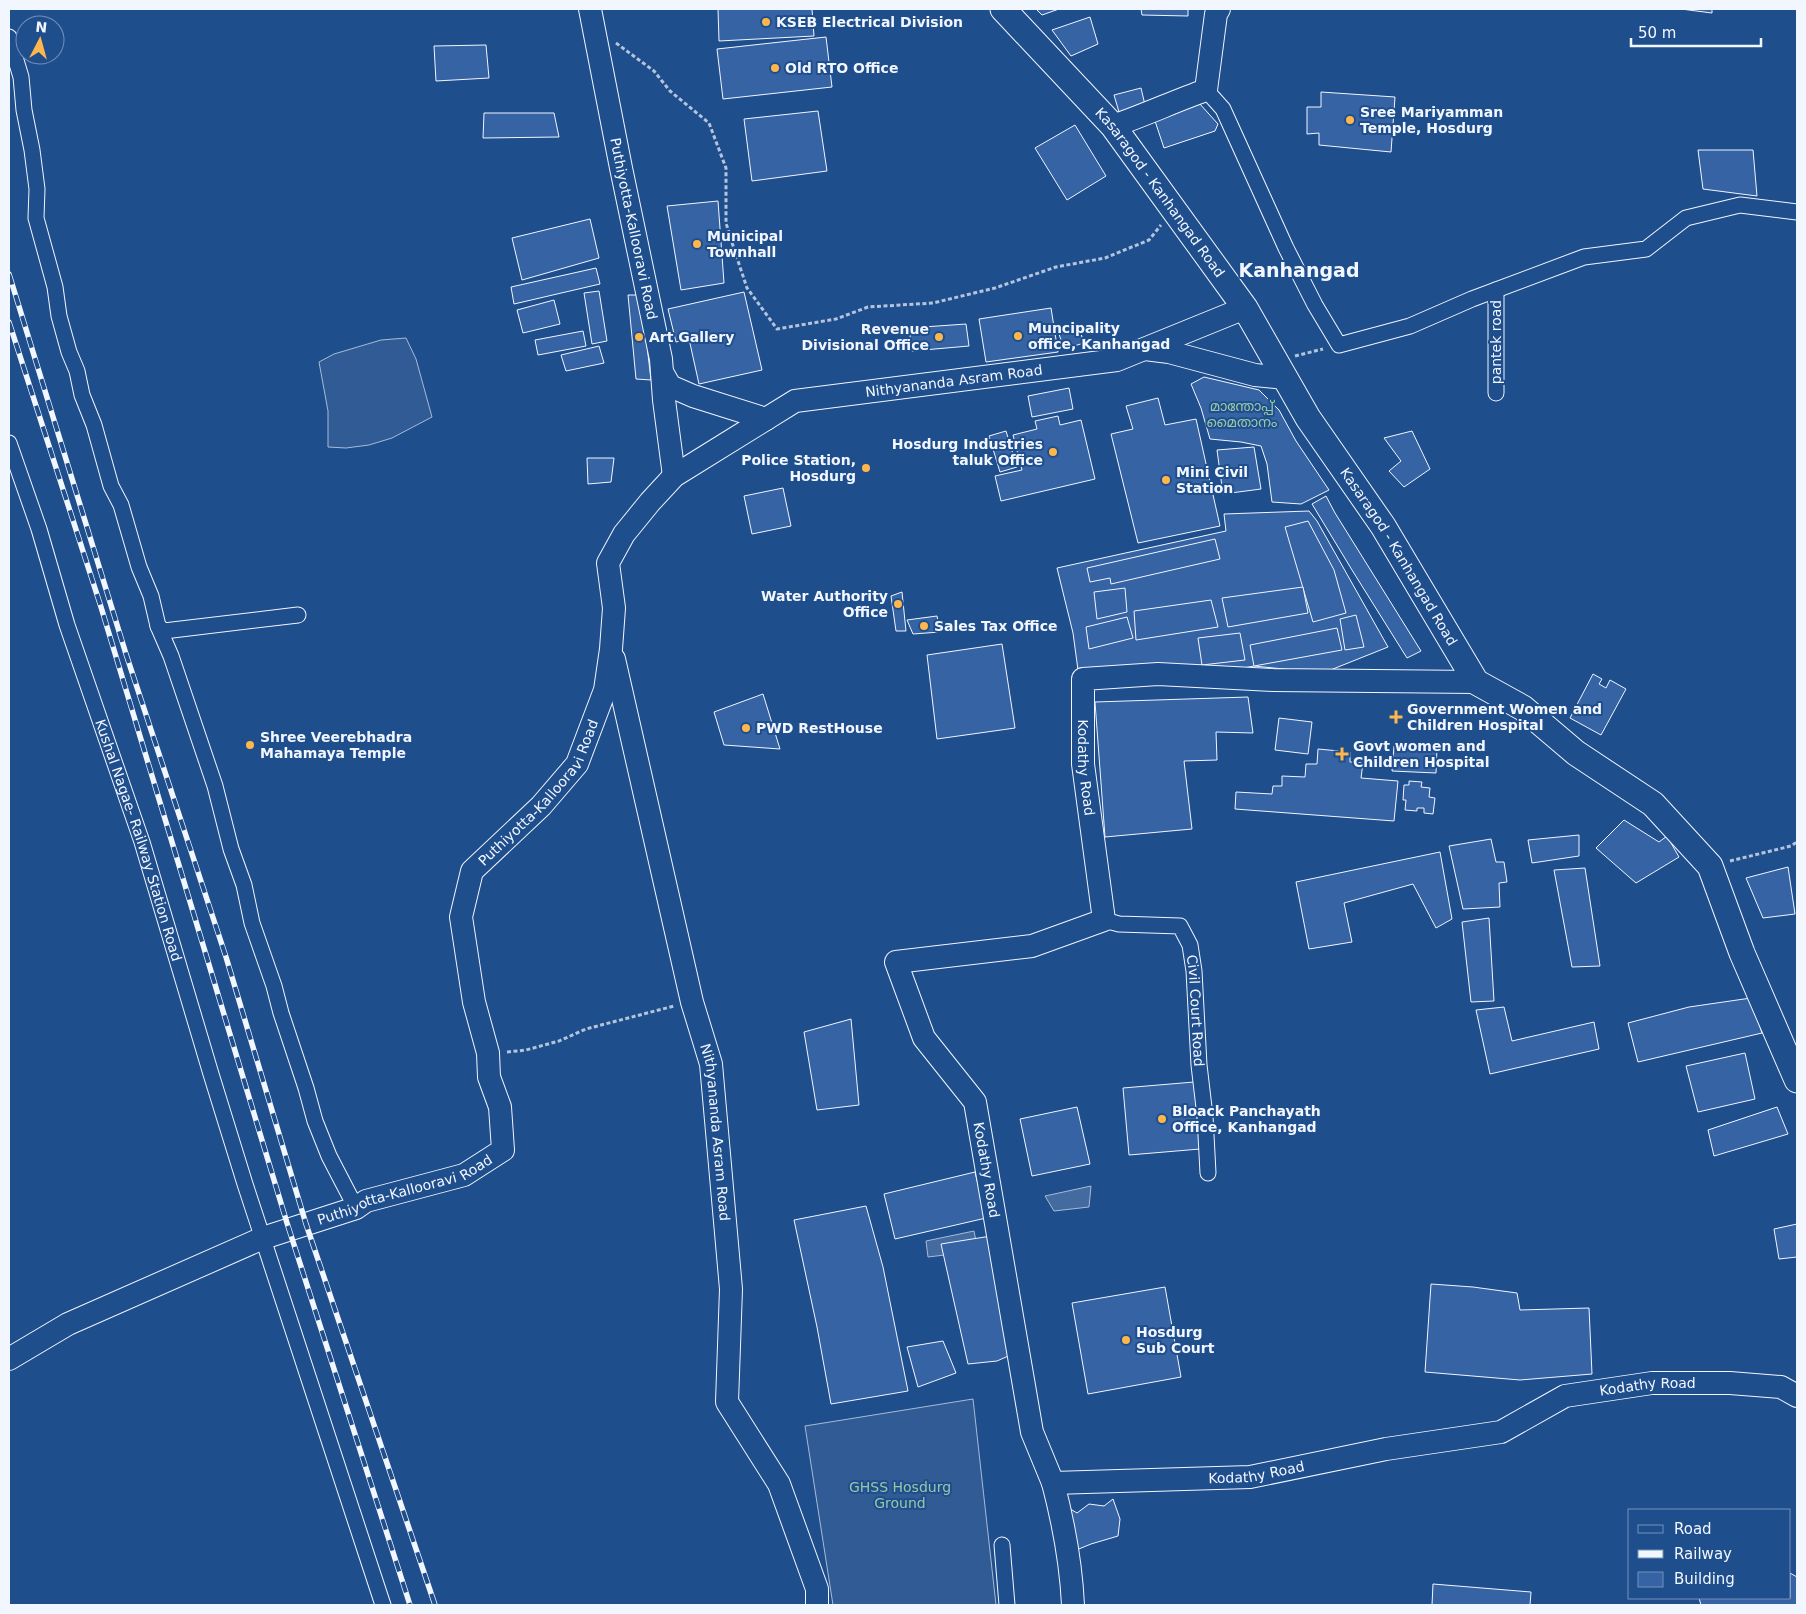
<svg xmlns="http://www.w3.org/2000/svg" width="1806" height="1614" viewBox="0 0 1806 1614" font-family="'DejaVu Sans','Noto Sans Malayalam',sans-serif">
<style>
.built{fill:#305b95;stroke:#a8bbd7}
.water{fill:#446ba0;stroke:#a8bbd7}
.building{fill:#3563a3;stroke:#f2f6ff}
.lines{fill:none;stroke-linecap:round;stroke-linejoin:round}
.street-casing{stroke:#f2f6ff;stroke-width:17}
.secondary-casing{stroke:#f2f6ff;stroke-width:24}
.primary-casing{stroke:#f2f6ff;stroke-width:27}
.path{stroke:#b3c4dc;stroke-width:3;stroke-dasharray:4 2.5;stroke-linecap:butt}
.street{stroke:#1f4e8c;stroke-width:15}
.secondary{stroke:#1f4e8c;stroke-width:22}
.primary{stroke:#1f4e8c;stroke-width:25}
.rail-casing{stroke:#f2f6ff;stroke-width:5.5}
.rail{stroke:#1f4e8c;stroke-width:4;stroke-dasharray:11;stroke-linecap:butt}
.poi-dot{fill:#ffb74d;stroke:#1f4e8c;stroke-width:2}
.labels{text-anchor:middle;stroke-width:4;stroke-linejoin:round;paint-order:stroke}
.poi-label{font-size:14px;font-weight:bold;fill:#f2f6ff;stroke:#1f4e8c;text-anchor:start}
.street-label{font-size:14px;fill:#f2f6ff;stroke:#1f4e8c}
.park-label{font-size:14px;fill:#97c8a6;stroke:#1f4e8c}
.district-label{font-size:19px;font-weight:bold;fill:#f2f6ff;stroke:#1f4e8c}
</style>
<rect width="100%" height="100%" fill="#1f4e8c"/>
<g class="built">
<polygon points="406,338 416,359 432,417 392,438 369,445 346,448 328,447 328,411 319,362 334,354 381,340"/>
<polygon points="973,1399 996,1605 833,1605 805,1426"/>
</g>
<g class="water">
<polygon points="1091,1186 1089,1207 1054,1211 1045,1196"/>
<polygon points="974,1231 978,1251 928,1257 926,1241"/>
</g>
<g class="building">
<polygon points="718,9 812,9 814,36 719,41"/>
<polygon points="1036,9 1059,9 1042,15"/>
<polygon points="1141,9 1188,9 1188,16 1142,15"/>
<polygon points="1681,9 1712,9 1712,13"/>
<polygon points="1090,17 1098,44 1071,56 1052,30"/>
<polygon points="826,37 832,87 723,99 717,49"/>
<polygon points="486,45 489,78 436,81 434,46"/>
<polygon points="1141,88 1145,105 1119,112 1114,95"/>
<polygon points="1321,92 1395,97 1391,152 1319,145 1319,133 1307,134 1307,107 1321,107"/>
<polygon points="1199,103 1218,124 1215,131 1164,148 1154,118"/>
<polygon points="818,111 827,171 752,181 744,119"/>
<polygon points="484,113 554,113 559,137 483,138"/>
<polygon points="1075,125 1106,176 1067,200 1035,148"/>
<polygon points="1698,150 1753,150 1757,196 1703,189"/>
<polygon points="718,201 724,283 681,290 667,206"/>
<polygon points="590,219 599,258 522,280 512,238"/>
<polygon points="596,268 600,284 514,304 511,287"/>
<polygon points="599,291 607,341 592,344 584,293"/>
<polygon points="744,292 762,370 699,384 689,339 676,342 668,309"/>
<polygon points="628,295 641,295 651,380 636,379"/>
<polygon points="554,300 560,324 523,333 517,310"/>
<polygon points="1051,308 1058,352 986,362 979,319"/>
<polygon points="966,324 969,346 912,351 909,328"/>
<polygon points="1079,328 1084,343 1064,349 1059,334"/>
<polygon points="583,331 586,346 538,355 535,340"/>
<polygon points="599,346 604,363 566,371 561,355"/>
<polygon points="1204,377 1259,390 1279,410 1296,441 1329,490 1301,504 1272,502 1267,464 1261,446 1241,442 1210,439 1201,408 1191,384"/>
<polygon points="1069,388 1073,409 1032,417 1028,396"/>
<polygon points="1158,398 1165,425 1196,419 1220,526 1138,543 1111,434 1133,429 1126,406"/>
<polygon points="1058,416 1060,425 1081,420 1095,479 1001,501 995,476 1022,470 1013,435 1037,429 1035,421"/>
<polygon points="1006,431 1017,467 1000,472 989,436"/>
<polygon points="1412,431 1430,469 1404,487 1389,471 1401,461 1384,438"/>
<polygon points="1254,447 1261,489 1223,494 1217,450"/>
<polygon points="587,458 614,458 611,482 588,484"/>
<polygon points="783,488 791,526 752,534 744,496"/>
<polygon points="1326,496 1335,513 1421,651 1407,658 1352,570 1312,504"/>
<polygon points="1309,511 1317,521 1388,647 1323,673 1254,666 1238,669 1078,670 1073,633 1057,568 1226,531 1224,514"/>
<polygon points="1308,521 1334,570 1346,613 1313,622 1285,527"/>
<polygon points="1215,539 1220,559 1111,584 1110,578 1090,582 1087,568"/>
<polygon points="1303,587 1308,613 1228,627 1222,598"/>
<polygon points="1125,588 1127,612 1097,619 1094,592"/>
<polygon points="902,592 906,631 896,631 891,596"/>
<polygon points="1211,600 1218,627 1136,640 1134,611"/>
<polygon points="1356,615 1364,647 1345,650 1340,619"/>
<polygon points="937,616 940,632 913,634 907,620"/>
<polygon points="1127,617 1133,638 1089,649 1086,627"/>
<polygon points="1337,628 1342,650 1254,666 1250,645"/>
<polygon points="1240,633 1245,660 1202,665 1198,638"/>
<polygon points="1002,644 1015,728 937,739 927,655"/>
<polygon points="1593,674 1602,679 1599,684 1606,688 1610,680 1626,689 1601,735 1570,718"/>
<polygon points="763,694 780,749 724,745 714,712"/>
<polygon points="1248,697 1253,733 1216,732 1217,760 1184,761 1192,829 1105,837 1095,702"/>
<polygon points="1279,718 1312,722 1308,754 1275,750"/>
<polygon points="1394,746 1437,748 1436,773 1392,771"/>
<polygon points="1318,749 1350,752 1350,762 1363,763 1361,778 1398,781 1394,821 1235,809 1236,792 1272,794 1273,786 1282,786 1282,776 1305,777 1306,764 1317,764"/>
<polygon points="1409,781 1422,782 1421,787 1430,788 1429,797 1435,798 1433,814 1424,813 1424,808 1417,808 1417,811 1405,810 1406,800 1403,800 1404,785 1409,785"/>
<polygon points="1624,820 1659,842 1667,836 1679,857 1636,883 1596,848"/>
<polygon points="1579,835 1579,856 1532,863 1528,840"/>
<polygon points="1491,839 1496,862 1504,862 1507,882 1499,883 1500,907 1463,909 1449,846"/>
<polygon points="1440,852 1452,919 1436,928 1413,884 1344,903 1352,942 1309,949 1296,882"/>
<polygon points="1788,867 1795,914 1763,918 1746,878"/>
<polygon points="1585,868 1600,966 1572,967 1554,870"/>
<polygon points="1489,918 1494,1001 1471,1002 1462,922"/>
<polygon points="1751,998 1762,1033 1638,1062 1628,1023 1689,1007"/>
<polygon points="1504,1007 1512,1041 1594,1022 1599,1049 1490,1074 1476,1010"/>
<polygon points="851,1019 859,1105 817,1110 804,1032"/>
<polygon points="1745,1053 1755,1099 1698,1112 1686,1066"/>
<polygon points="1194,1082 1200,1149 1129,1155 1123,1088"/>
<polygon points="1077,1107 1090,1164 1032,1176 1020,1119"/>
<polygon points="1777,1107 1788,1134 1714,1156 1708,1130"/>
<polygon points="975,1172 986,1218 895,1239 884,1194"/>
<polygon points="866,1206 883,1267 908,1391 831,1404 817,1327 794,1220"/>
<polygon points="1797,1224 1797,1257 1779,1259 1774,1229"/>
<polygon points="991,1236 1015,1353 997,1361 968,1364 941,1244"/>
<polygon points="1431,1284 1473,1287 1517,1293 1520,1310 1589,1308 1592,1374 1520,1380 1425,1372"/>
<polygon points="1165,1287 1181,1377 1088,1394 1072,1303"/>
<polygon points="943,1341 956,1373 918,1387 907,1347"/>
<polygon points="1113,1499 1120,1519 1118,1536 1091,1544 1074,1551 1067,1507 1077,1513 1089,1504 1104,1506"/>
<polygon points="1790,1573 1797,1577 1797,1605 1701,1605 1699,1598 1790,1598"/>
<polygon points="1433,1584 1531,1592 1530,1605 1432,1605"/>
</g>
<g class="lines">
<g class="street-casing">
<g id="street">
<polyline points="9,37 21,77 24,110 32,150 37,189 36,218 55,287 59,316 69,352 77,371 82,395 94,425 111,486 121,505 139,567 151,596 158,626 171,656 215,786 231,849 244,885 252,923 274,986 281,1013 306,1088 315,1121 329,1156 356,1208"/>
<polyline points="1206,90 1223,109 1286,248 1315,305 1339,345 1410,326 1472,299 1584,257 1646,249 1686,218 1740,205 1797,212"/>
<polyline points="1496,393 1496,290"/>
<path id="s1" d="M 9,443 L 39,529 L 67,625 L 142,842 L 211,1074 L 245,1184 L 383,1605"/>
<polyline points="158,626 164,631 298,615"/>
<path id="s2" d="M 1104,920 L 1119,924 L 1180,926 L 1190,945 L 1194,971 L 1199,1065 L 1205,1116 L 1208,1173"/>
<polyline points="1002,1545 1007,1605"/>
</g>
</g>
<g class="secondary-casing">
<g id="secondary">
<path id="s3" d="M 590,9 L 621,168 L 661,359 L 664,400 L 674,476"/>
<path d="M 1113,126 C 1145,115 1175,101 1206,90 L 1216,14 L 1219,9"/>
<polyline points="1145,349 1169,352 1255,375 1285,378"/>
<polyline points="662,372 670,386 693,396 766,419"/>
<path id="s4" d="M 614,659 L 692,1002 L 711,1064 L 731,1289 L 727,1402 L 779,1484 L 817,1589 L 817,1605"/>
<path id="s5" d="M 1476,682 L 1273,680 L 1158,674 L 1083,679 L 1083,764 L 1104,920 L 1032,946 L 896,962 L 924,1038 L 975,1102 L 1032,1432 L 1053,1483 L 1250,1477 L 1386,1449 L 1501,1432 L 1565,1396 L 1652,1383 L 1730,1383 L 1781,1387 L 1797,1396"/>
<path id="s6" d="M 9,1359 L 68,1324 L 263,1238 L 356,1208 L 366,1201 L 464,1175 L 503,1150 L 500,1107 L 489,1077 L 488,1053 L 474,1002 L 461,917 L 472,871 L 541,806 L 577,764 L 605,690 L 611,649 L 614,608 L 608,563 L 624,534 L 650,502 L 674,476 L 795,401 L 1117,360 L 1245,308"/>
<path d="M 1053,1483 C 1064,1525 1071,1562 1073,1605"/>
</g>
</g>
<g class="primary-casing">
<g id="primary">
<path id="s7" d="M 1003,9 L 1113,126 L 1245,308 L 1308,418 L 1383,526 L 1476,682 L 1523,708 L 1576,753 L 1653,804 L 1710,866 L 1742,953 L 1797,1080"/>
</g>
</g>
<g class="path">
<polyline points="616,43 654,71 670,91 709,123 726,168 726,223 734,249 747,288 777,329 836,319 868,307 933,303 995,288 1056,267 1105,258 1149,240 1161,225"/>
<polyline points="1295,356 1323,349"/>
<polyline points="1730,861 1791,846 1797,842"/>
<polyline points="507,1052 526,1050 559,1041 586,1029 674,1006"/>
</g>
<use href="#street" class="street"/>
<use href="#secondary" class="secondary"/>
<use href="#primary" class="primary"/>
<g class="rail-casing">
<g id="rail">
<polyline points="9,274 126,654 226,957 306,1224 435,1605"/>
<polyline points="9,322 101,607 287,1223 410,1605"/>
</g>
</g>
<use href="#rail" class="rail"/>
</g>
<g class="poi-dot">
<circle cx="766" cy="22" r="5"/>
<circle cx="775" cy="68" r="5"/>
<circle cx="1350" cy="120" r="5"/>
<circle cx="697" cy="244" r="5"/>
<circle cx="1018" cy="336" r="5"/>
<circle cx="639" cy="337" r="5"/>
<circle cx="939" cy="337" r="5"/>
<circle cx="1053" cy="452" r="5"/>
<circle cx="866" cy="468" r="5"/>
<circle cx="1166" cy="480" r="5"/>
<circle cx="898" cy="604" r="5"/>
<circle cx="924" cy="626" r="5"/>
<path d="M1393.5 709.5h5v5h5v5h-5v5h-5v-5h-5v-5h5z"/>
<circle cx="746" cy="728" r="5"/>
<circle cx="250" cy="745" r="5"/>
<path d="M1339.5 746.5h5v5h5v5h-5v5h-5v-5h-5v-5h5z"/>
<circle cx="1162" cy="1119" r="5"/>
<circle cx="1126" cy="1340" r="5"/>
</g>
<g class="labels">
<g class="poi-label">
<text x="776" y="27">KSEB Electrical Division</text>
<text x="785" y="73">Old RTO Office</text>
<text x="1360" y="117">Sree Mariyamman<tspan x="1360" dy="16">Temple, Hosdurg</tspan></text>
<text x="707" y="241">Municipal<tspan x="707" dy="16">Townhall</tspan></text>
<text x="1028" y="333">Muncipality<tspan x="1028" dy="16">office, Kanhangad</tspan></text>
<text x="929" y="334" text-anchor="end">Revenue<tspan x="929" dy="16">Divisional Office</tspan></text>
<text x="649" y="342">Art Gallery</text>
<text x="1043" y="449" text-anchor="end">Hosdurg Industries<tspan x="1043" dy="16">taluk Office</tspan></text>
<text x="856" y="465" text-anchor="end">Police Station,<tspan x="856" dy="16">Hosdurg</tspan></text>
<text x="1176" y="477">Mini Civil<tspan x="1176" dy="16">Station</tspan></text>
<text x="888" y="601" text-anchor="end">Water Authority<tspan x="888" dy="16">Office</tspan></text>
<text x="934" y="631">Sales Tax Office</text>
<text x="1407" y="714">Government Women and<tspan x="1407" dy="16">Children Hospital</tspan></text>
<text x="756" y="733">PWD RestHouse</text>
<text x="260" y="742">Shree Veerebhadra<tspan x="260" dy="16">Mahamaya Temple</tspan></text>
<text x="1353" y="751">Govt women and<tspan x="1353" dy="16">Children Hospital</tspan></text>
<text x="1172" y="1116">Bloack Panchayath<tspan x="1172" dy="16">Office, Kanhangad</tspan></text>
<text x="1136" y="1337">Hosdurg<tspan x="1136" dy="16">Sub Court</tspan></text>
</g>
<g class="street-label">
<text dy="5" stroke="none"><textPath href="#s7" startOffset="242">Kasaragod - Kanhangad Road</textPath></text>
<text dy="5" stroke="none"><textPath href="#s3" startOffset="224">Puthiyotta-Kallooravi Road</textPath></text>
<text transform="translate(1496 342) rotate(-90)" y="5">pantek road</text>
<text dy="5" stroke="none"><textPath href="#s6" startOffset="1594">Nithyananda Asram Road</textPath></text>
<text dy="5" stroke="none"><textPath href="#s7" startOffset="678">Kasaragod - Kanhangad Road</textPath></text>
<text dy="5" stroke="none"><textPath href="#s5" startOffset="482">Kodathy Road</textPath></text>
<text dy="5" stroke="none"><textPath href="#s6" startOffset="929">Puthiyotta-Kallooravi Road</textPath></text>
<text dy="5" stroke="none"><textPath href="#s1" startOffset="418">Kushal Nagae- Railway Station Road</textPath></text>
<text dy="5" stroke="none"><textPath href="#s2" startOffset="164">Civil Court Road</textPath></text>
<text dy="5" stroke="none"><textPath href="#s4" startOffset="485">Nithyananda Asram Road</textPath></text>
<text dy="5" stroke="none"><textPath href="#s5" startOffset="1081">Kodathy Road</textPath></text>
<text dy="5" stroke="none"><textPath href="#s6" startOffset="432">Puthiyotta-Kallooravi Road</textPath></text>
<text dy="5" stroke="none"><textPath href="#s5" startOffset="2011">Kodathy Road</textPath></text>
<text dy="5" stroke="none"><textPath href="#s5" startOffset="1606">Kodathy Road</textPath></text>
</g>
<g class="park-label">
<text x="1242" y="411">മാന്തോപ്പ്<tspan x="1242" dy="16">മൈതാനം</tspan></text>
<text x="900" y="1492">GHSS Hosdurg<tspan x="900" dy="16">Ground</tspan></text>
</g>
<g class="district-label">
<text x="1299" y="277">Kanhangad</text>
</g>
</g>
<rect width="1806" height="1614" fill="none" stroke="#f2f6ff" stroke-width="20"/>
<rect x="1628" y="1509" width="162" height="90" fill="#1f4e8c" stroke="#7391ba"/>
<rect x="1638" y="1525" width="25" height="8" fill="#1f4e8c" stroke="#7391ba"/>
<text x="1674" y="1534" font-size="15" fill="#f2f6ff">Road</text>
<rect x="1638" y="1550" width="25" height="8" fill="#f2f6ff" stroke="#7391ba"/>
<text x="1674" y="1559" font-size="15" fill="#f2f6ff">Railway</text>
<rect x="1638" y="1572" width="25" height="15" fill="#3563a3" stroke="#7391ba"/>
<text x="1674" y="1584" font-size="15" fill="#f2f6ff">Building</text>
<g transform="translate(40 40) rotate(6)"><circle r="24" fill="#1f4e8c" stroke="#7391ba"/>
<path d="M0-4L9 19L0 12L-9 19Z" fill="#ffb74d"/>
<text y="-8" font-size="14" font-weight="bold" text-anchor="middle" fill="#f2f6ff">N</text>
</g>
<path d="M1631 38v8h130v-8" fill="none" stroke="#f2f6ff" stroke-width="2.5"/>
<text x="1638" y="38" font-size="15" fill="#f2f6ff" stroke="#1f4e8c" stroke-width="4" paint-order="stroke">50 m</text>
</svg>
